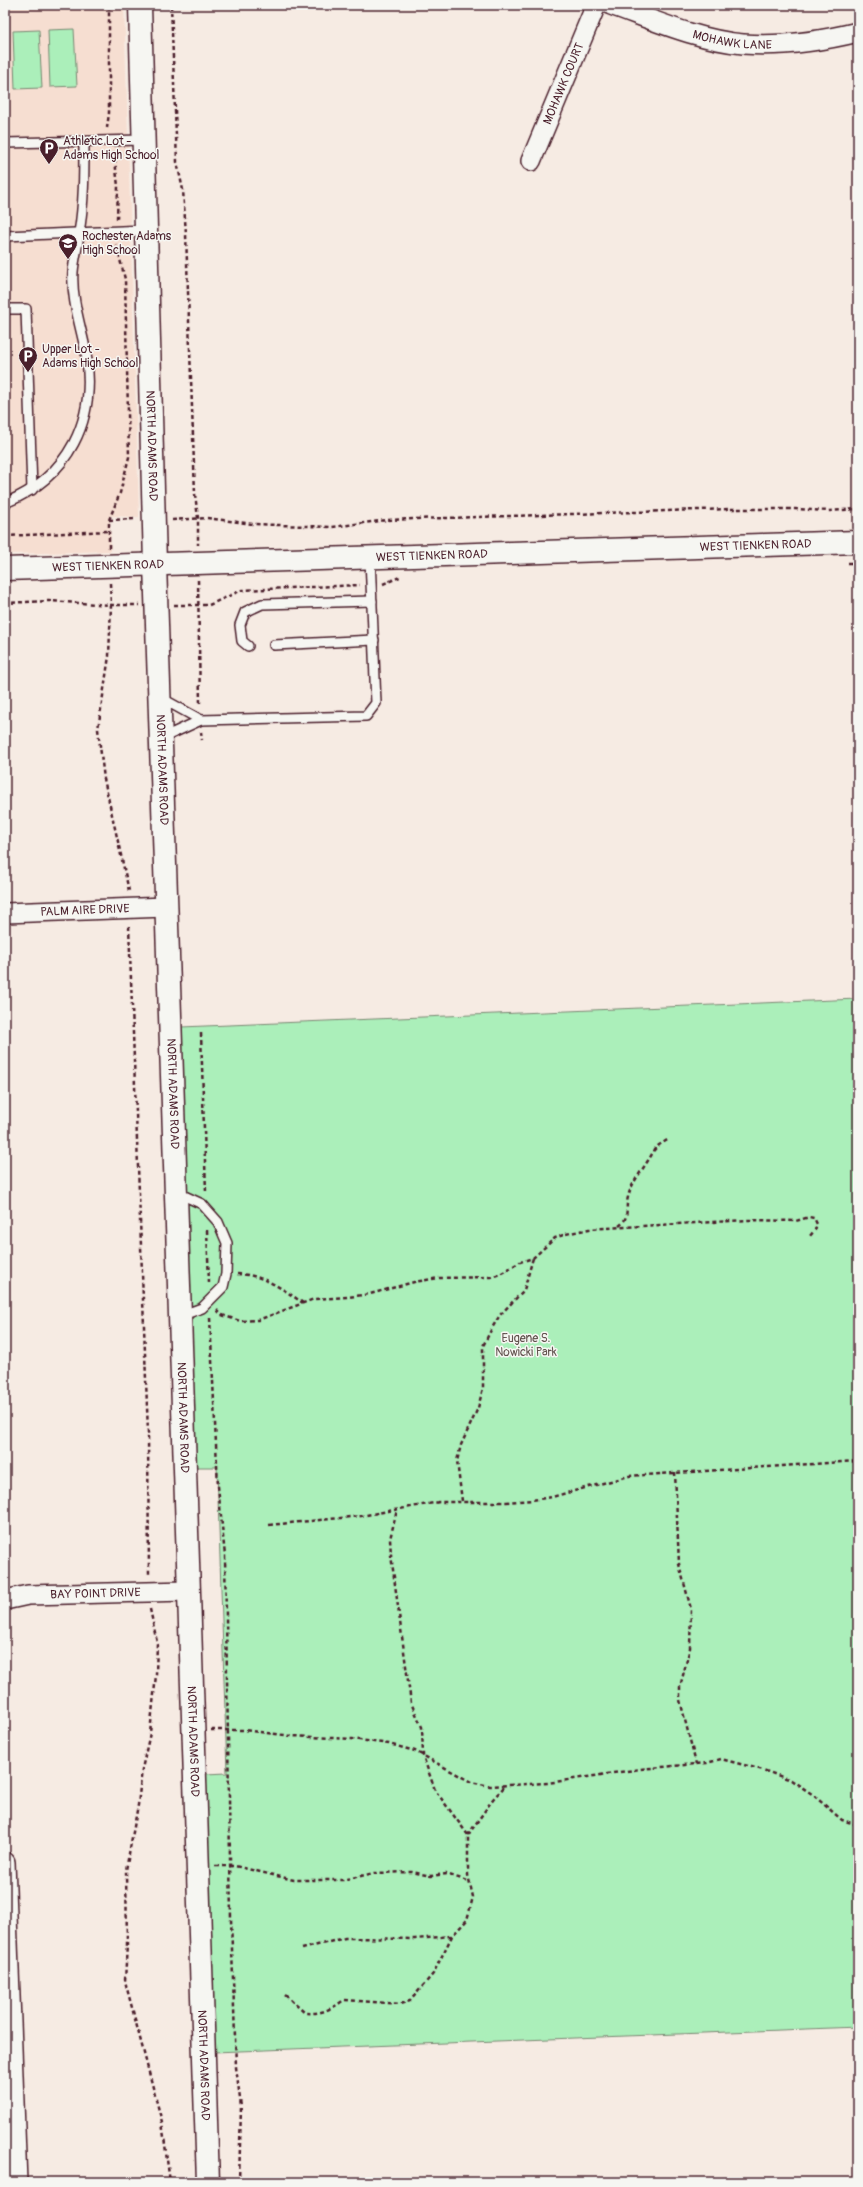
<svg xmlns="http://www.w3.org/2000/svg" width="863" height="2187" viewBox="0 0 863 2187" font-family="Pangolin,sans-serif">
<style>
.built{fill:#f6ded1}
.green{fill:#abefba;stroke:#7a8772}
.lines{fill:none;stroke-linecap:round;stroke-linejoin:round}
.service-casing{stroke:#4a1f2b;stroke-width:12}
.minor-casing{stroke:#4a1f2b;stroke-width:22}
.tertiary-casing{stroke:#4a1f2b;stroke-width:25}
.secondary-casing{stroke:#4a1f2b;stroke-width:25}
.path{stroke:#4a1f2b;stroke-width:2.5;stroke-dasharray:4 3;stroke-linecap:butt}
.service{stroke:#f6f6f2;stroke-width:9}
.minor{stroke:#f6f6f2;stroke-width:19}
.tertiary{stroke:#f6f6f2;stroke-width:22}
.secondary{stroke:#f6f6f2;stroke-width:22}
.labels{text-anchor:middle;stroke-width:3;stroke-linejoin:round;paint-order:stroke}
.street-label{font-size:12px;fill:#4a1f2b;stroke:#f6f6f2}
.poi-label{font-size:12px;fill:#4a1f2b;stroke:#f6f6f2;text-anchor:start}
.park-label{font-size:12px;fill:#62534f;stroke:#f6f6f2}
</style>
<rect width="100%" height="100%" fill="#f6ebe3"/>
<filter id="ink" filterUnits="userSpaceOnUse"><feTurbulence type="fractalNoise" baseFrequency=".025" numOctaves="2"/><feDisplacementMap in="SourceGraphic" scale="8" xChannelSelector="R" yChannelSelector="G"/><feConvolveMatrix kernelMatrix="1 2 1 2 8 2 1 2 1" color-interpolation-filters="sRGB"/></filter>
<g filter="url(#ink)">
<polygon class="built" points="5,5 124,5 139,517 110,516 111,551 5,554"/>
<g class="green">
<polygon points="74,29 77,86 50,87 48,30"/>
<polygon points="39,30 42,88 15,89 13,31"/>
<polygon points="858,999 858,2027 214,2052 205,1774 227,1773 217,1467 195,1467 181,1027"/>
</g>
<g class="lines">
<g class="service-casing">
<g id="service">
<polyline points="5,143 143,140"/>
<polyline points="5,236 145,230"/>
<polyline points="5,309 26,309 32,490"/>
<path d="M 5,503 C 69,477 97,420 86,353 C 81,327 71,298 73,272 C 74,259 78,246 79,233 C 84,203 84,173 84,142"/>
<polyline points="274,645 374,640"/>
<polyline points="248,646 242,641 240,625 245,612 262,604 372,601"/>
<polyline points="161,698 201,720"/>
<polyline points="162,738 201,720 366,716 376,703 370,558"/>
<polyline points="178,1193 202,1204 218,1222 227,1243 226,1274 223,1287 202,1308 180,1316"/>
</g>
</g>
<g class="minor-casing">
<g id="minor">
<path id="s1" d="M 611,5 C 653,20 698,40 743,44 C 781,47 821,41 858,32"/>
<path id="s2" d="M 531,161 L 596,5"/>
<path id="s3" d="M 5,913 L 166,907"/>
<path id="s4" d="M 5,1600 L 28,1595 L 187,1591"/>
<polyline points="5,1862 17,2182"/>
</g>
</g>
<g class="tertiary-casing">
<g id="tertiary">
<path id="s5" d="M 155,564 C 175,1103 189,1643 208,2182"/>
<path id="s6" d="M 5,569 L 858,542"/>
</g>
</g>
<g class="secondary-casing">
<g id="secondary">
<path id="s7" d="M 140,5 L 155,564"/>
</g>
</g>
<g class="path">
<polyline points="171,5 177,162 183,190 186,234 195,494 198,518 198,545"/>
<polyline points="107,128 109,113 109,5"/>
<polyline points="114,152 118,186 117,219"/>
<polyline points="109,520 135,519"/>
<polyline points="172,520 207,518 253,524 332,527 388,520 415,519 730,509 795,509 828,511 858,509"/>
<polyline points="5,536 108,531"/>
<polyline points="109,548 109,520 120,493 129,457 125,279 116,244"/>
<polyline points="848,563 858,563"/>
<polyline points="198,580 200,705"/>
<polyline points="110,583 111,605 139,605"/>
<polyline points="383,584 402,576"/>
<polyline points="5,603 49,601 111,605 109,656 98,729 104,779 129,891"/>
<polyline points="174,605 209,605 242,590 360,585"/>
<polyline points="201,732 202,740"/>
<polyline points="129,926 148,1433 149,1576"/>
<polyline points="201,1033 206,1193"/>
<path d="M 619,1226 C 630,1218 625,1209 628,1197 C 631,1182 647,1165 654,1150 L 659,1145 L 669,1139"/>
<polyline points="207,1230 209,1283"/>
<path d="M 237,1274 C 262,1274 283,1289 303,1303"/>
<polyline points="217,1310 222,1315 240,1321 258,1320 314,1299 349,1297 370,1294 414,1282 439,1278 491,1277 500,1274 520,1262 533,1258 555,1238 566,1234 589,1229 748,1220 796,1221 809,1217 814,1218 817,1224 815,1230 809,1237"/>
<polyline points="210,1318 218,1486 225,1556 231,1919 236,2067 241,2107 239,2182"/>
<polyline points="675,1472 679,1564 691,1609 690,1648 680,1687 680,1700 696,1764"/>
<polyline points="462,1501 457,1461 461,1445 478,1408 483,1388 483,1346 492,1328 500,1315 524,1290 533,1258"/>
<polyline points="269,1525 361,1516 439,1502 507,1502 532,1500 552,1497 629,1476 858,1461"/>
<polyline points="150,1609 157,1642 156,1675 150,1733 142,1769 138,1805 126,1870 127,1944 125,1981 162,2122 170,2182"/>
<polyline points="211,1730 243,1730 292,1736 352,1739 389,1744 415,1751 471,1782 490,1786 548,1783 640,1769 707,1763 721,1759 763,1770 791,1780 812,1794 842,1820 858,1825"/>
<polyline points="468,1835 493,1799 505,1786"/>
<polyline points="215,1866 235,1866 294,1880 343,1880 374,1873 412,1872 431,1876 446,1874 468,1881"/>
<polyline points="302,1949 345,1938 415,1939 452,1936"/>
<path d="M 285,1995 L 305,2013 C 322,2014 330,2010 344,2000 L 400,2004 L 410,2001 L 433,1974 L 452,1936 L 467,1920 L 473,1897 L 468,1875 L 468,1835 L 435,1790 L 423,1756 L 422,1727 L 411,1703 L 391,1555 L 390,1539 L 397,1510"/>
</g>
<use href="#service" class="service"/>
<use href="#minor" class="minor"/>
<use href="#tertiary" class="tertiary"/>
<use href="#secondary" class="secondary"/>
</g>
</g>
<defs>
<g id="parking-pin" transform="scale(1)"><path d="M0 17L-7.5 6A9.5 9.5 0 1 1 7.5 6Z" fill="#4a1f2b" stroke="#f6f6f2"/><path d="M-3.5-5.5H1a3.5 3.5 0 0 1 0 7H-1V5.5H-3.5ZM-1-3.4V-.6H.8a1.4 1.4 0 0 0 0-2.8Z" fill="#fff"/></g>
<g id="school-pin" transform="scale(1)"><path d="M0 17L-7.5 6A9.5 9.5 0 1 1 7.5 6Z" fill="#4a1f2b" stroke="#f6f6f2"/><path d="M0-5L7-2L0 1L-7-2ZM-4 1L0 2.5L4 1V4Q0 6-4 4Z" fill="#fff"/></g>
</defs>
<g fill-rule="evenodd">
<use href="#parking-pin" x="49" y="148"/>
<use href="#school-pin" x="68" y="243"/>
<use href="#parking-pin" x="28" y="356"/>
</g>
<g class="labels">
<g class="street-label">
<text dy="4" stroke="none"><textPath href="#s1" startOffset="127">MOHAWK LANE</textPath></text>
<text dy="4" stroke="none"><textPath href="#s2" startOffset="84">MOHAWK COURT</textPath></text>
<text dy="4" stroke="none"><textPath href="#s7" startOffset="441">NORTH ADAMS ROAD</textPath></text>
<text dy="4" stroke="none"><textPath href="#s6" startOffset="751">WEST TIENKEN ROAD</textPath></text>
<text dy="4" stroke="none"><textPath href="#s6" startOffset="427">WEST TIENKEN ROAD</textPath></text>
<text dy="4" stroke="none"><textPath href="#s6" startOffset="103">WEST TIENKEN ROAD</textPath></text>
<text dy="4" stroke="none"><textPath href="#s5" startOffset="206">NORTH ADAMS ROAD</textPath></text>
<text dy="4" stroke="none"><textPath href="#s3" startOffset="80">PALM AIRE DRIVE</textPath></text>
<text dy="4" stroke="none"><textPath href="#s5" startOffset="530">NORTH ADAMS ROAD</textPath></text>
<text dy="4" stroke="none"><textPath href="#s5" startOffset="854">NORTH ADAMS ROAD</textPath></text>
<text dy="4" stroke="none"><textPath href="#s4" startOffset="91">BAY POINT DRIVE</textPath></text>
<text dy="4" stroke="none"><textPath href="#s5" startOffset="1178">NORTH ADAMS ROAD</textPath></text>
<text dy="4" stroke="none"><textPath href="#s5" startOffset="1502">NORTH ADAMS ROAD</textPath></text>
</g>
<g class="poi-label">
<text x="63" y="145">Athletic Lot -<tspan x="63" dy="14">Adams High School</tspan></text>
<text x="82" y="240">Rochester Adams<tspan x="82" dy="14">High School</tspan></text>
<text x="42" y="353">Upper Lot -<tspan x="42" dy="14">Adams High School</tspan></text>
</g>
<g class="park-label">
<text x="526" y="1342">Eugene S.<tspan x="526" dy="14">Nowicki Park</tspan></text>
</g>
</g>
<rect width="863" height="2187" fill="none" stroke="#f6f6f2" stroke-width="20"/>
<rect x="10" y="10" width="843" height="2167" fill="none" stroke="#4a1f2b" stroke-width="1.5" filter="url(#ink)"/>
</svg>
